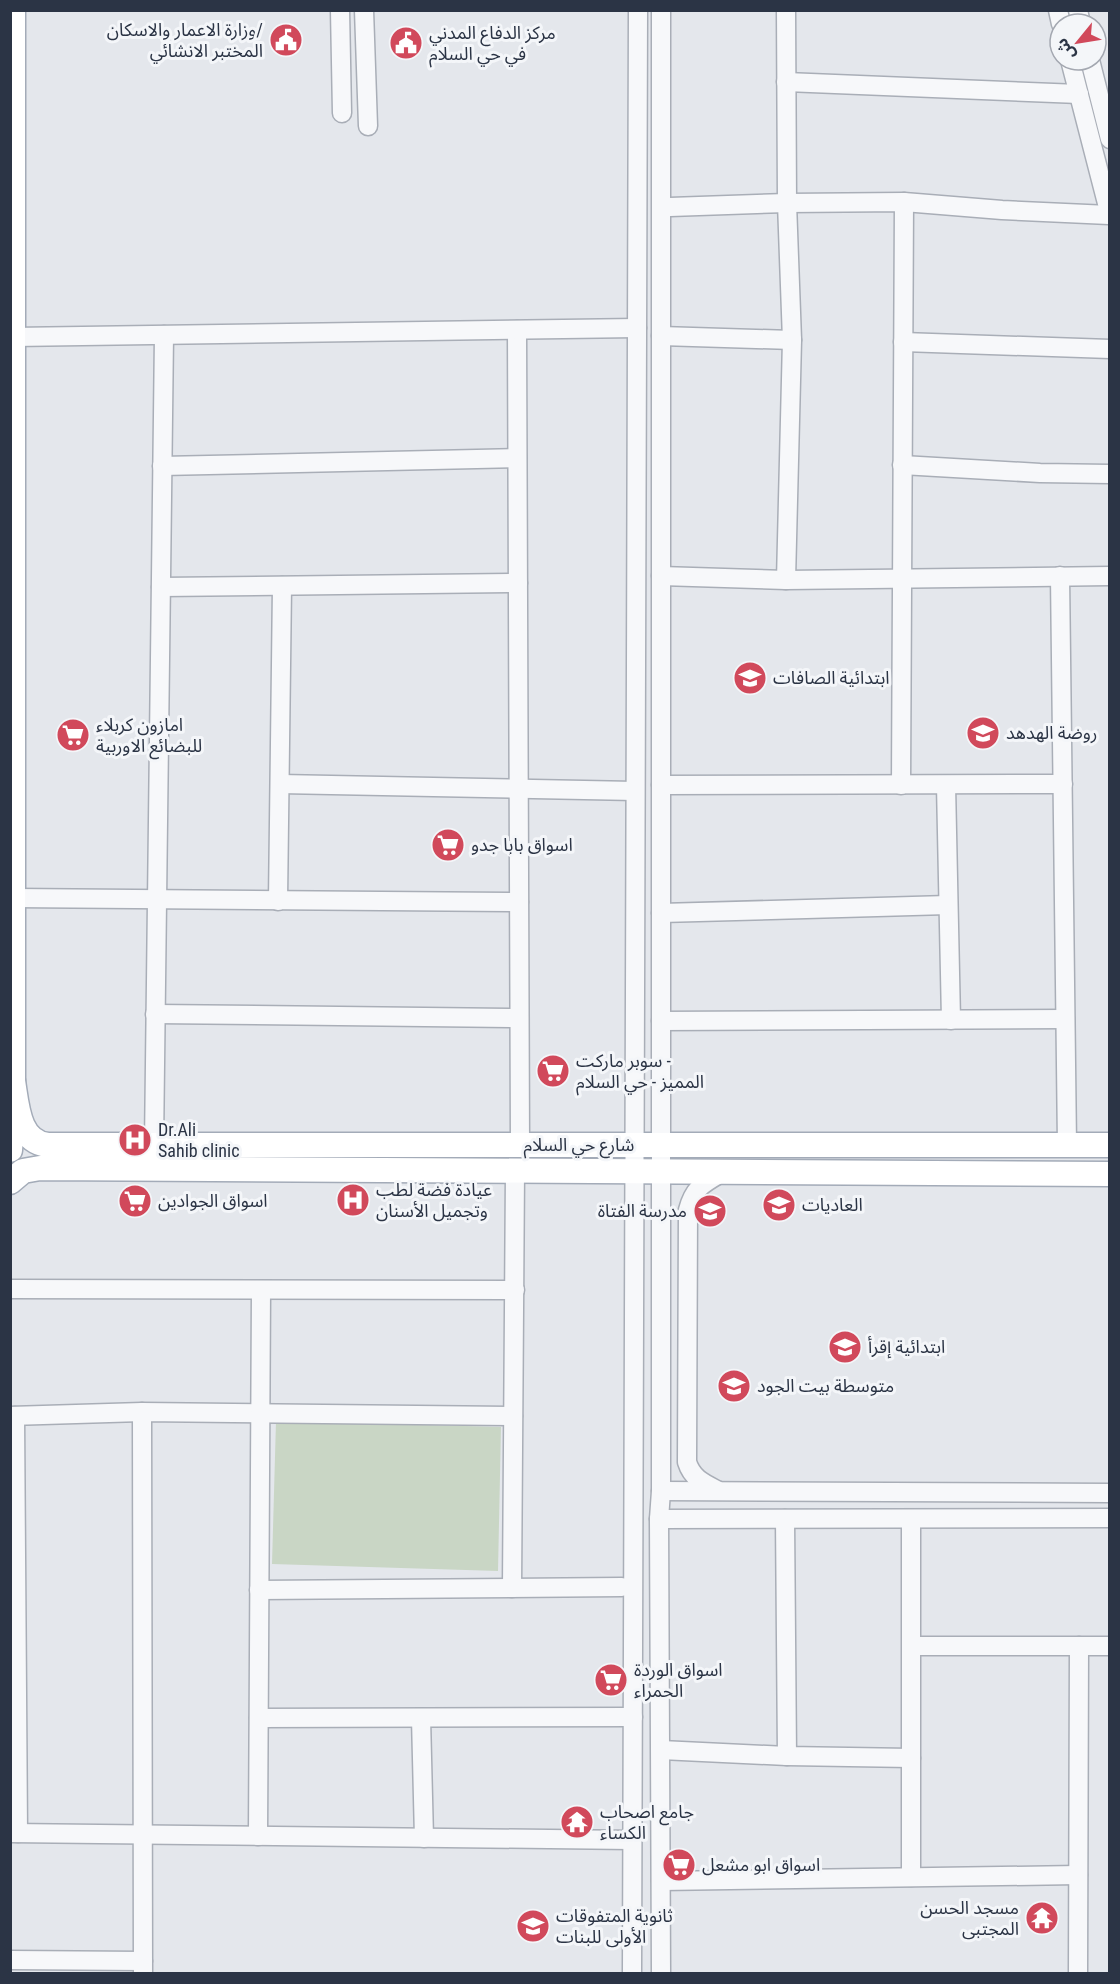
<svg xmlns="http://www.w3.org/2000/svg" width="1120" height="1984" viewBox="0 0 1120 1984" font-family="'Roboto Condensed','Noto Sans Arabic',sans-serif">
<style>
.green{fill:#c9d6c5}
.lines{fill:none;stroke-linecap:round;stroke-linejoin:round}
.minor-casing{stroke:#a9aeb7;stroke-width:21}
.major-casing{stroke:#a3abb8;stroke-width:27}
.minor{stroke:#f7f8fa;stroke-width:18}
.major{stroke:#fff;stroke-width:24}
.labels{text-anchor:middle;stroke-width:6;stroke-linejoin:round;paint-order:stroke}
.poi-label{font-size:18px;fill:#2b3445;stroke:#f4f6f9;text-anchor:start}
.street-label{font-size:18px;fill:#2b3445;stroke:#f4f6f9}
</style>
<rect width="100%" height="100%" fill="#e4e7ec"/>
<polygon class="green" points="276,1421 501,1427 498,1571 272,1564"/>
<g class="lines">
<g class="minor-casing">
<g id="minor">
<polyline points="340,10 342,113"/>
<polyline points="364,10 368,126"/>
<polyline points="1058,10 1061,24"/>
<polyline points="1078,10 1081,24"/>
<polyline points="1070,60 1110,215"/>
<polyline points="1090,60 1110,139"/>
<polyline points="786,82 1079,94"/>
<polyline points="670,207 787,203 904,202 1002,210 1109,215"/>
<polyline points="517,330 520,1145"/>
<polyline points="661,336 792,340"/>
<polyline points="13,337 637,328"/>
<polyline points="903,342 1110,349"/>
<polyline points="902,465 1040,473 1110,474"/>
<polyline points="162,466 517,458"/>
<polyline points="661,576 786,580 1110,576"/>
<polyline points="1060,576 1067,1145"/>
<polyline points="786,580 792,340 787,203 786,10"/>
<polyline points="161,587 518,583"/>
<polyline points="280,784 635,791"/>
<polyline points="661,785 1063,784"/>
<polyline points="901,785 904,202"/>
<polyline points="946,785 951,1020"/>
<polyline points="13,898 519,902"/>
<polyline points="278,901 282,586"/>
<polyline points="661,913 948,905"/>
<polyline points="155,1014 519,1018"/>
<polyline points="661,1021 1065,1019"/>
<polyline points="154,1145 164,335"/>
<polyline points="10,1289 515,1290"/>
<polyline points="142,1412 143,1974"/>
<polyline points="10,1416 142,1412 513,1416"/>
<polyline points="15,1416 18,1833"/>
<path d="M 717,1490 C 703,1483 692,1478 687,1462 L 688,1210 C 694,1187 704,1183 723,1172"/>
<polyline points="661,1491 1110,1493"/>
<polyline points="659,1519 1110,1518"/>
<polyline points="785,1519 787,1756"/>
<polyline points="512,1588 515,1171"/>
<polyline points="259,1590 622,1587"/>
<polyline points="912,1646 1110,1646"/>
<polyline points="259,1718 633,1717"/>
<polyline points="421,1718 424,1838"/>
<polyline points="661,1750 787,1756 911,1758"/>
<polyline points="10,1833 632,1840"/>
<polyline points="258,1836 261,1290"/>
<polyline points="911,1877 911,1519"/>
<polyline points="661,1881 1078,1875"/>
<polyline points="10,1960 143,1961"/>
<polyline points="632,1974 638,10"/>
<polyline points="661,1974 659,1519 661,1491 661,10"/>
<polyline points="1078,1974 1079,1646"/>
</g>
</g>
<g class="major-casing">
<g id="major">
<path d="M 13,1081 C 17,1105 18,1142 48,1145 L 1110,1145"/>
<polyline points="10,1150 13,1110 13,10"/>
<polyline points="10,1182 23,1171 40,1168 1110,1174"/>
</g>
</g>
<use href="#minor" class="minor"/>
<use href="#major" class="major"/>
</g>
<defs>
<g id="civic-disc" transform="scale(1.725)"><circle r="9.5" fill="#d1495b" stroke="#f4f6f9"/><path d="M-.6-6.5H3V-4.5H.6V-3L4-1V1h2V6H-6V1h2V-1L-.6-3ZM-1.2 2.5V6h2.4V2.5Z" fill="#fff"/></g>
<g id="school-disc" transform="scale(1.725)"><circle r="9.5" fill="#d1495b" stroke="#f4f6f9"/><path d="M0-5L7-2L0 1L-7-2ZM-4 1L0 2.5L4 1V4Q0 6-4 4Z" fill="#fff"/></g>
<g id="supermarket-disc" transform="scale(1.725)"><circle r="9.5" fill="#d1495b" stroke="#f4f6f9"/><path d="M-6-5.5h2.5l.6 2H6L4.5 2H-2.5L-4.4-4H-6ZM-1.5 3.2a1.3 1.3 0 1 0 .1 0ZM3 3.2a1.3 1.3 0 1 0 .1 0Z" fill="#fff"/></g>
<g id="hospital-disc" transform="scale(1.725)"><circle r="9.5" fill="#d1495b" stroke="#f4f6f9"/><path d="M-5-5h3v3.5h4V-5h3V5h-3V1.5h-4V5h-3Z" fill="#fff"/></g>
<g id="temple-disc" transform="scale(1.725)"><circle r="9.5" fill="#d1495b" stroke="#f4f6f9"/><path d="M0-6L5-2H3V0L6.5 2.5H4V6H1.5V3h-3V6H-4V2.5H-6.5L-3 0V-2H-5Z" fill="#fff"/></g>
</defs>
<g fill-rule="evenodd">
<use href="#civic-disc" x="286" y="40"/>
<use href="#civic-disc" x="406" y="43"/>
<use href="#school-disc" x="750" y="678"/>
<use href="#school-disc" x="983" y="733"/>
<use href="#supermarket-disc" x="73" y="735"/>
<use href="#supermarket-disc" x="448" y="845"/>
<use href="#supermarket-disc" x="553" y="1071"/>
<use href="#hospital-disc" x="135" y="1140"/>
<use href="#hospital-disc" x="353" y="1200"/>
<use href="#supermarket-disc" x="135" y="1201"/>
<use href="#school-disc" x="779" y="1205"/>
<use href="#school-disc" x="710" y="1211"/>
<use href="#school-disc" x="845" y="1347"/>
<use href="#school-disc" x="734" y="1386"/>
<use href="#supermarket-disc" x="611" y="1680"/>
<use href="#temple-disc" x="577" y="1822"/>
<use href="#supermarket-disc" x="679" y="1865"/>
<use href="#temple-disc" x="1042" y="1918"/>
<use href="#school-disc" x="533" y="1926"/>
</g>
<g class="labels">
<g class="poi-label">
<text x="263" y="36" text-anchor="end">وزارة الاعمار والاسكان/<tspan x="263" dy="21">المختبر الانشائي</tspan></text>
<text x="429" y="39">مركز الدفاع المدني<tspan x="429" dy="21">في حي السلام</tspan></text>
<text x="773" y="684">ابتدائية الصافات</text>
<text x="96" y="731">امازون كربلاء<tspan x="96" dy="21">للبضائع الاوربية</tspan></text>
<text x="1006" y="739">روضة الهدهد</text>
<text x="471" y="851">اسواق بابا جدو</text>
<text x="576" y="1067">سوبر ماركت -<tspan x="576" dy="21">المميز - حي السلام</tspan></text>
<text x="158" y="1136">Dr.Ali<tspan x="158" dy="21">Sahib clinic</tspan></text>
<text x="376" y="1196">عيادة فضة لطب<tspan x="376" dy="21">وتجميل الأسنان</tspan></text>
<text x="158" y="1207">اسواق الجوادين</text>
<text x="802" y="1211">العاديات</text>
<text x="687" y="1217" text-anchor="end">مدرسة الفتاة</text>
<text x="868" y="1353">ابتدائية إقرأ</text>
<text x="757" y="1392">متوسطة بيت الجود</text>
<text x="634" y="1676">اسواق الوردة<tspan x="634" dy="21">الحمراء</tspan></text>
<text x="600" y="1818">جامع اصحاب<tspan x="600" dy="21">الكساء</tspan></text>
<text x="702" y="1871">اسواق ابو مشعل</text>
<text x="1019" y="1914" text-anchor="end">مسجد الحسن<tspan x="1019" dy="21">المجتبى</tspan></text>
<text x="556" y="1922">ثانوية المتفوقات<tspan x="556" dy="21">الأولى للبنات</tspan></text>
</g>
<g class="street-label">
<text x="579" y="1151">شارع حي السلام</text>
</g>
</g>
<rect width="1120" height="1984" fill="none" stroke="#2b3445" stroke-width="24"/>
<g transform="translate(1078 42) rotate(240)"><circle r="28" fill="#f4f6f9" stroke="#a4a8b1" stroke-width="1.5"/>
<path d="M0-4.5L10 22L0 15L-10 22Z" fill="#d1495b"/>
<text y="-9" font-size="16" font-weight="bold" text-anchor="middle" fill="#2b3445">ش</text>
</g>
</svg>
